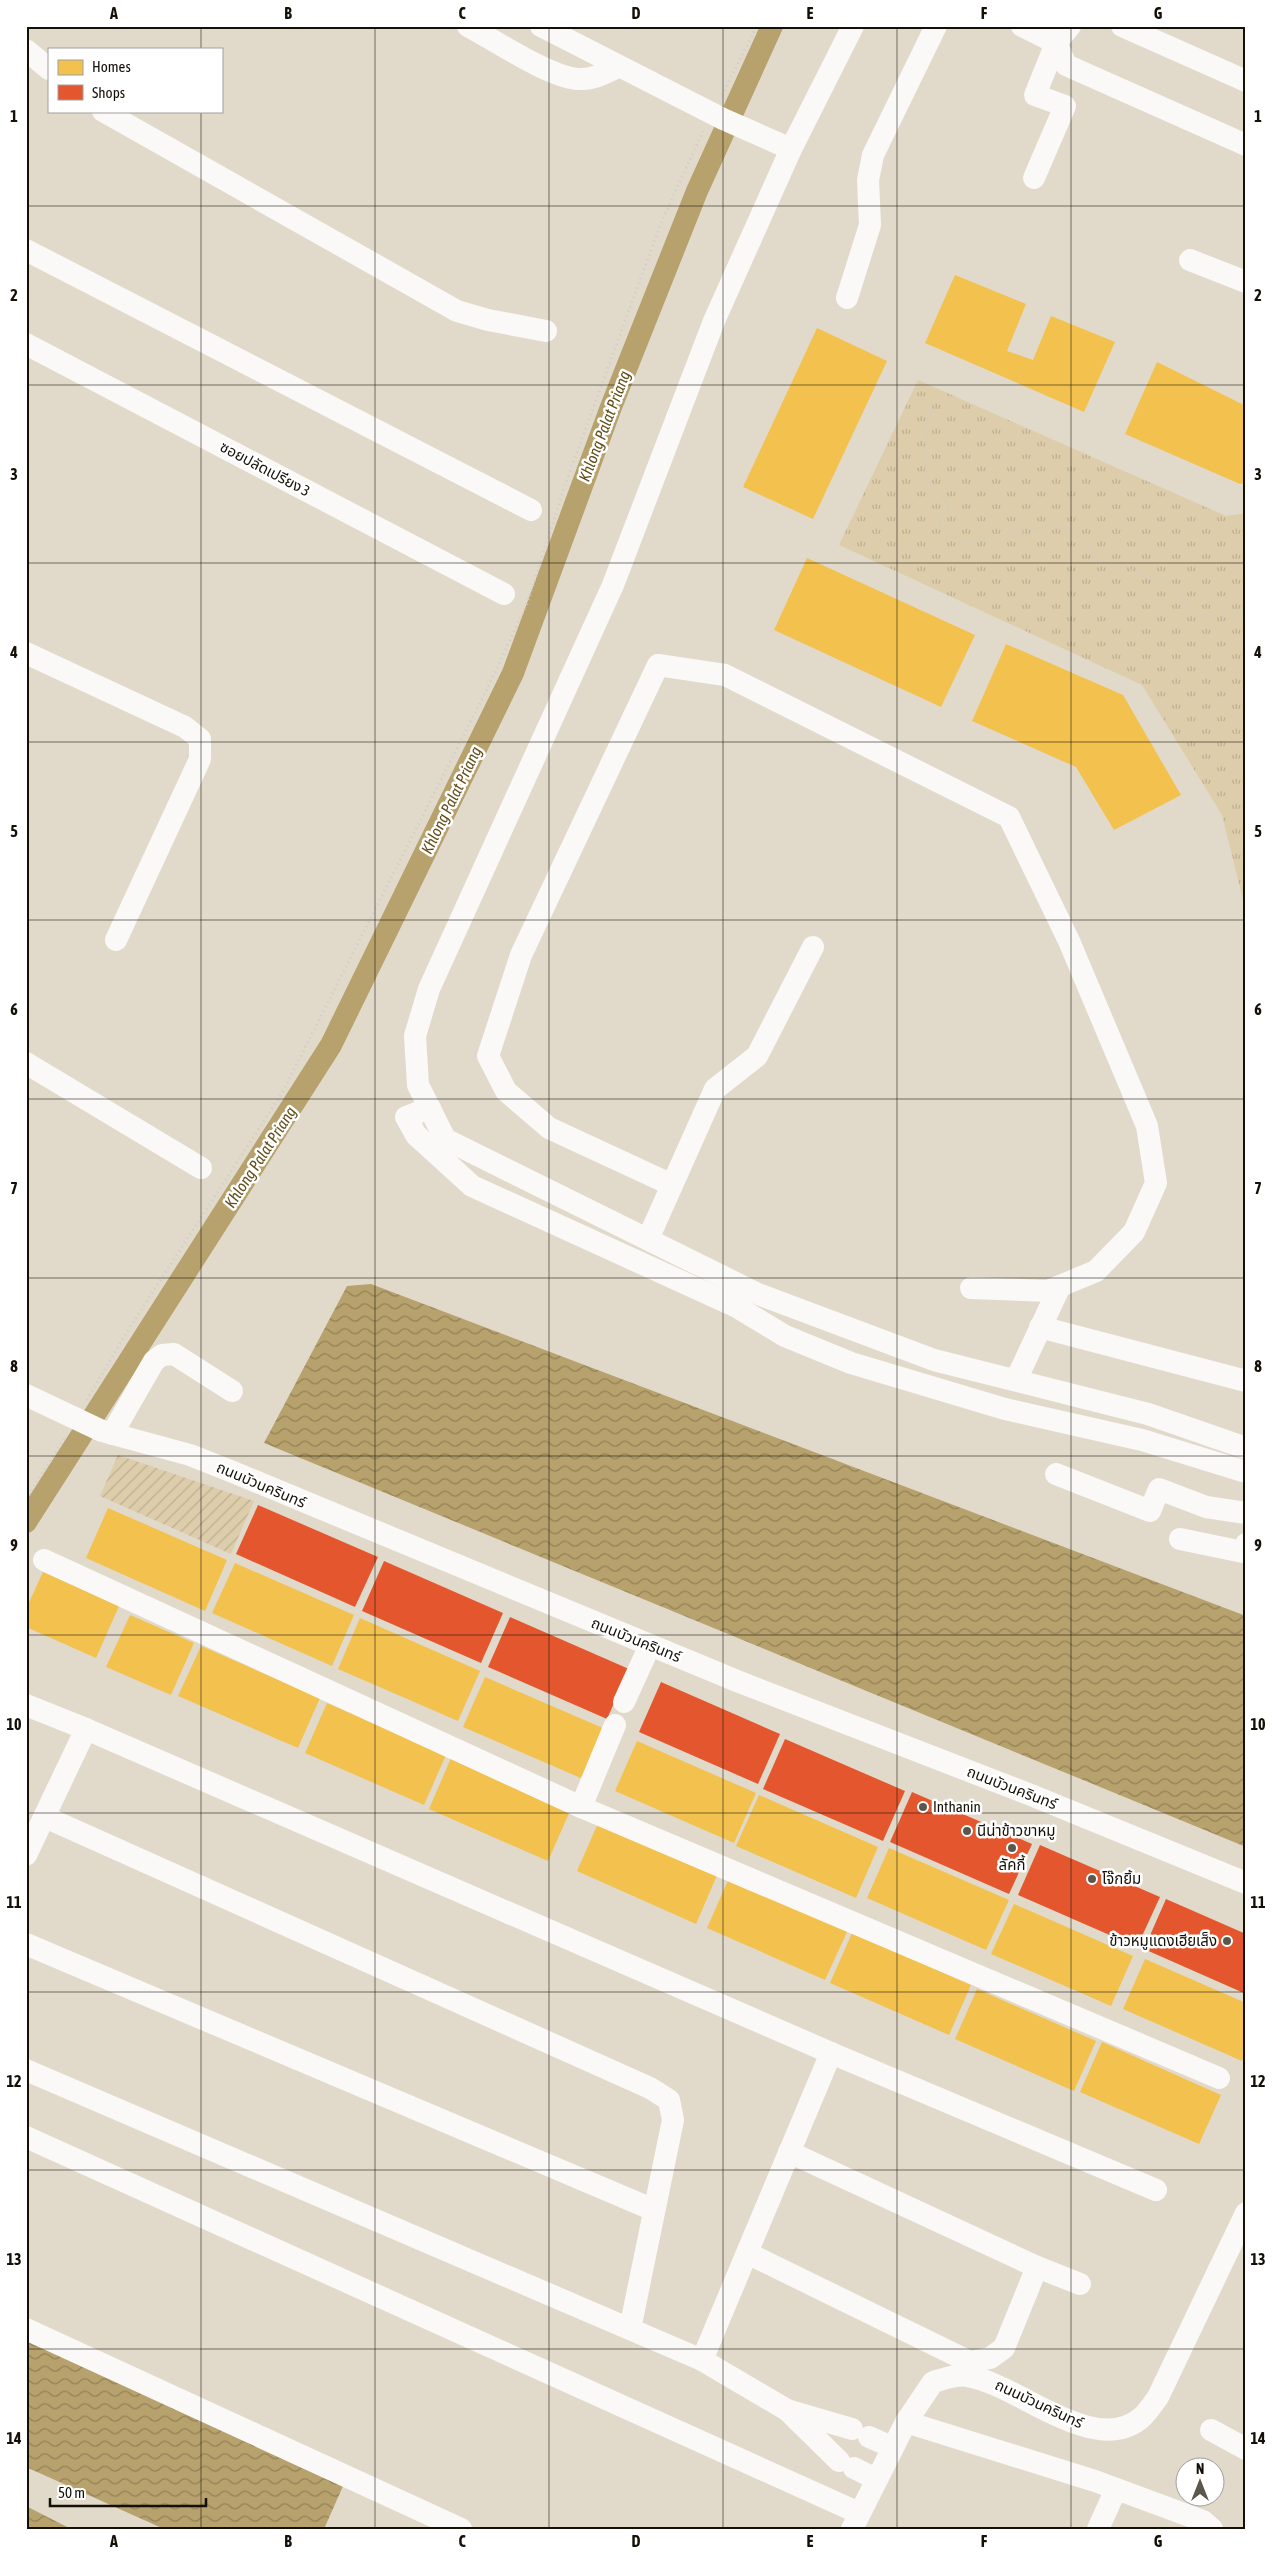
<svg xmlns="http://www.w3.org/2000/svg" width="1272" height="2555" viewBox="0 0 1272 2555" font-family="'Asap Condensed','Noto Sans Thai',sans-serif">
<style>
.grass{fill:url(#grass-tufts)}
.garden{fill:url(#garden-furrows)}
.water{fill:url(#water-waves)}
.homes{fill:#f2c14e}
.shops{fill:#e4572e}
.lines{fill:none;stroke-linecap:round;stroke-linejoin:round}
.canal{stroke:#b7a16c;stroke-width:22}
.path{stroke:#cdccc7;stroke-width:3;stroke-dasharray:1 4;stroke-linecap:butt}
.minor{stroke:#faf9f7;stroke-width:22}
.grid{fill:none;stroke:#141007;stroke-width:1;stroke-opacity:0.55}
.poi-dot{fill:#5c574c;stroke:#fff;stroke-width:2}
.labels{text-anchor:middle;stroke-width:5;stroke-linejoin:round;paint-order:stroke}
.street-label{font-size:15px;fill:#141007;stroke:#fff}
.poi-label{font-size:15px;fill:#141007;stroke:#fff;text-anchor:start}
.water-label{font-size:16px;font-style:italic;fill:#624e18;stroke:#fff}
.neatline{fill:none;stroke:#141007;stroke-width:2}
.grid-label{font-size:16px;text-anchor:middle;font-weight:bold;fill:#141007}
</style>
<defs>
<pattern id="grass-tufts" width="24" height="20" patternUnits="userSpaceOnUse" patternTransform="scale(1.25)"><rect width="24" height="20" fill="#ddcdab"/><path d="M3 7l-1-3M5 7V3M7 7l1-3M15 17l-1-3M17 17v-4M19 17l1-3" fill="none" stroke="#bdaf92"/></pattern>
<pattern id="garden-furrows" width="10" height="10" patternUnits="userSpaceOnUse" patternTransform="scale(1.25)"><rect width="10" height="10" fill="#ddcdab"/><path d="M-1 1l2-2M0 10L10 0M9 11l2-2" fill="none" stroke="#bdaf92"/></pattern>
<pattern id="water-waves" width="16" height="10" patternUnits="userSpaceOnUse" patternTransform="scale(1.25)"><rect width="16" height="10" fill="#b7a16c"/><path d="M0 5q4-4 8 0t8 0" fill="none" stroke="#948257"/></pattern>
</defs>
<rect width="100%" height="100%" fill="#e1dacb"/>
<polygon class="grass" points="918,380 1226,516 1246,513 1246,912 1222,815 1142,685 839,545"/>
<polygon class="garden" points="118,1455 254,1501 231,1554 100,1496"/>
<g class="water">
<polygon points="371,1284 1246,1616 1246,1847 264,1443 347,1286"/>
<polygon points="26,2332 347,2477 324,2529 164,2529 26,2467"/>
<polygon points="26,2506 71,2529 26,2529"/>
</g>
<g class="homes">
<polygon points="955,275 1026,304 1007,351 1033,360 1051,316 1115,342 1084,412 925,343"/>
<polygon points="817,328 887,361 813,519 743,487"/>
<polygon points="1157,362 1246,406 1246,483 1240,484 1125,434"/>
<polygon points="807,558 975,635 941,707 774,630"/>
<polygon points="1006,644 1123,695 1181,795 1114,830 1076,767 972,721"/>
<polygon points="108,1508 227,1560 205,1611 86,1558"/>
<polygon points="235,1563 354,1615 332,1666 212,1613"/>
<polygon points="43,1572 119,1606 96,1658 26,1627 26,1609"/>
<polygon points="130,1615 194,1643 171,1695 106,1667"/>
<polygon points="360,1618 480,1671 458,1721 338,1669"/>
<polygon points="201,1646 320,1698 298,1748 178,1696"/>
<polygon points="485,1677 605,1729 583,1779 463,1727"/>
<polygon points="327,1703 446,1755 424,1805 305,1753"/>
<polygon points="637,1741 756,1793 734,1843 615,1791"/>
<polygon points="451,1758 570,1811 548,1861 429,1809"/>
<polygon points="759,1795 878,1847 856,1898 736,1846"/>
<polygon points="599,1821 718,1873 696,1924 577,1871"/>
<polygon points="889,1848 1009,1900 986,1950 867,1898"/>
<polygon points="729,1878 848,1930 825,1980 707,1928"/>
<polygon points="1014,1904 1133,1956 1111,2006 991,1954"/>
<polygon points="852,1933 971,1985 949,2035 830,1983"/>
<polygon points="1145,1959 1246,2003 1246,2053 1242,2061 1123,2009"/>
<polygon points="977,1989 1096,2041 1074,2091 955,2039"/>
<polygon points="1102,2042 1221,2095 1199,2144 1080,2092"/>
</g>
<g class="shops">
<polygon points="258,1505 378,1557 355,1607 236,1554"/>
<polygon points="384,1561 503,1613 481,1663 362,1611"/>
<polygon points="510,1617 629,1669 607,1719 488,1667"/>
<polygon points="661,1682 780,1734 758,1784 639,1732"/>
<polygon points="785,1739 905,1791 883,1841 763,1789"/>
<polygon points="912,1792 1032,1844 1009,1894 890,1842"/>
<polygon points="1040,1845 1160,1897 1137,1947 1018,1895"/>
<polygon points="1166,1899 1246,1934 1246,1994 1144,1949"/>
</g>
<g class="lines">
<polyline class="canal" points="26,1522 331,1045 513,673 611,407 697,191 772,26"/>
<g class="path">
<polyline points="722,95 757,26"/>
<polyline points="934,405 927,419 924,475 949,508 938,526 963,543 1057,525 1073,531 1096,559 1168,582 1196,617 1246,611"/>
<polyline points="87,1400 128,1330 282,1093 486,691 527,604 565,485 661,223 703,131"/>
<polyline points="26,1499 66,1436"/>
</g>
<g class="minor">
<path d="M 468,26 C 494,40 555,81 582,79 C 595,79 607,72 618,67"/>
<polyline points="541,26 723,119 791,149"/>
<polyline points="853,26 791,149 714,321 613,585 429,989 415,1036 418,1085 445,1139 758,1294 934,1360 1148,1414 1246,1448"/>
<polyline points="1022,26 1056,43 1070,26"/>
<polyline points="1122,26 1246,81"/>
<polyline points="1056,43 1066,65 1246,145"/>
<polyline points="26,50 49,69"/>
<polyline points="103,111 457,311 488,320 546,331"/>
<polyline points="1034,178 1065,106 1035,95 1056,43"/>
<polyline points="26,250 531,510"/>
<polyline points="1190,260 1246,282"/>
<polyline points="847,298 870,225 868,180 873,155 936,26"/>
<polyline points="26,344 504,594"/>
<polyline points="26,653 185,727 200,739 200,759 116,940"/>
<polyline points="26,1063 201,1168"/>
<polyline points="430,1108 406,1117 416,1135 472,1186 737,1307 785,1336 851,1363 1005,1409 1142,1440 1246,1472"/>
<polyline points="672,1185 549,1128 506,1091 488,1056 521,955 658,665 725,675 1009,817 1069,941 1147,1126 1156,1183 1134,1232 1096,1271 1048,1291 971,1288"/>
<polyline points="648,1239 715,1089 757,1056 813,947"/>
<polyline points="1040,1327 1246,1381"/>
<polyline points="1016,1380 1060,1286"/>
<polyline points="26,1395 102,1431 190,1455 233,1472 737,1681 1031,1795 1246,1883"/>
<polyline points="112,1434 154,1361 162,1355 174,1354 232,1391"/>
<polyline points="1056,1474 1150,1511 1159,1489 1206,1507 1246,1513"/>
<polyline points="1180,1539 1243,1552 1246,1544"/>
<polyline points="44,1560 581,1807 1219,2078"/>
<polyline points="624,1702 650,1645"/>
<polyline points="26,1705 86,1729 831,2053 1156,2190"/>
<polyline points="581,1807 615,1725"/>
<polyline points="45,1817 650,2088 669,2100 673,2120 630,2329"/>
<polyline points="26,1855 86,1729"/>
<polyline points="26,1944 654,2210"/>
<polyline points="26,2070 702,2360 787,2410 839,2461"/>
<polyline points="26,2137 859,2513"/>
<polyline points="789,2152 1037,2267 1080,2284"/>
<polyline points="747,2253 970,2362 990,2358 1004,2348 1037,2267"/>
<polyline points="26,2329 461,2529"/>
<polyline points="702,2360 831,2053"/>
<polyline points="787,2410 852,2429"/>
<polyline points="906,2422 1095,2481 1203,2521 1212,2529"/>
<polyline points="1211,2430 1246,2449"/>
<polyline points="869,2437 892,2447"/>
<polyline points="854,2468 876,2479"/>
<path d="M 852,2529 L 906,2422 L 933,2382 C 943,2379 957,2374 967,2376 C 1017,2383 1094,2458 1141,2418 C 1147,2413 1153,2404 1158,2397 L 1246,2213"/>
<polyline points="1098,2529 1116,2489"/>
</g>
</g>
<path class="grid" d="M 201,26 L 201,49M 375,26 L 375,2529M 549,26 L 549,2529M 723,26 L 723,2529M 897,26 L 897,2529M 1071,26 L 1071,2529M 201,111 L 201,2529M 26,206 L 1246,206M 26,385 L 1246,385M 26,563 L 1246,563M 26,742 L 1246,742M 26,920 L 1246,920M 26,1099 L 1246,1099M 26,1278 L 1246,1278M 26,1456 L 1246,1456M 26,1635 L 1246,1635M 26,1813 L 1246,1813M 26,1992 L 1246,1992M 26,2170 L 1246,2170M 26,2349 L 1246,2349"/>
<g class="poi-dot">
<circle cx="923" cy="1807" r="5"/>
<circle cx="967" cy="1831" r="5"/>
<circle cx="1012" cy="1848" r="5"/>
<circle cx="1092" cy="1879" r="5"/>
<circle cx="1227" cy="1941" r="5"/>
</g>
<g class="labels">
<g class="street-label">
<text transform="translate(265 469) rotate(28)" y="5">ซอยปลัดเปรียง 3</text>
<text transform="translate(261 1485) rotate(23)" y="5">ถนนบัวนครินทร์</text>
<text transform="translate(636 1640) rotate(22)" y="5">ถนนบัวนครินทร์</text>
<text transform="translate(1012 1788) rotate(21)" y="5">ถนนบัวนครินทร์</text>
<text transform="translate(1039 2404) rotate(25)" y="5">ถนนบัวนครินทร์</text>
</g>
<g class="poi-label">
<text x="933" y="1812">Inthanin</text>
<text x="977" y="1836">นีน่าข้าวขาหมู</text>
<text x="1012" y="1870" text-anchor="middle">ลัคกี้</text>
<text x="1102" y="1884">โจ๊กยิ้ม</text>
<text x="1217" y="1946" text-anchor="end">ข้าวหมูแดงเฮียเส็ง</text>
</g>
<g class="water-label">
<text transform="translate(604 426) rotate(-69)" y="6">Khlong Palat Priang</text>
<text transform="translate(451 800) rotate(-64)" y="6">Khlong Palat Priang</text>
<text transform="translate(260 1157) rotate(-57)" y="6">Khlong Palat Priang</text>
</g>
</g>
<rect width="1272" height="2555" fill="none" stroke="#ffffff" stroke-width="55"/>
<rect x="48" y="48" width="175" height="65" fill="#ffffff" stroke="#a19f9c"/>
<rect x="58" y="60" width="25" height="15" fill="#f2c14e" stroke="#a19f9c"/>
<text x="92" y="72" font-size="15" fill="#141007">Homes</text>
<rect x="58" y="85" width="25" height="15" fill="#e4572e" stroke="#a19f9c"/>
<text x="92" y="98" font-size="15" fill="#141007">Shops</text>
<g transform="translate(1200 2482)"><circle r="24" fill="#ffffff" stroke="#a19f9c"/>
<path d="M0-4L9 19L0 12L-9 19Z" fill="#5c574c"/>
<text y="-8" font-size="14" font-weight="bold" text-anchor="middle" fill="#141007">N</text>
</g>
<path d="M50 2498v8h156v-8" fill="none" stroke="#141007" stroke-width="2.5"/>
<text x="58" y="2498" font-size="15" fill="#141007" stroke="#ffffff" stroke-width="4" paint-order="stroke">50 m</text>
<rect x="28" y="28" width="1216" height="2500" class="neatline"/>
<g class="grid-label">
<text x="114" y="19">A</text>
<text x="288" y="19">B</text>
<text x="462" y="19">C</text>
<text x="636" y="19">D</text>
<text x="810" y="19">E</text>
<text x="984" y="19">F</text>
<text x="1158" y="19">G</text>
<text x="14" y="122">1</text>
<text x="1258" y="122">1</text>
<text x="14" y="301">2</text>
<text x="1258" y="301">2</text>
<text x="14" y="480">3</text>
<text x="1258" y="480">3</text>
<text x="14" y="658">4</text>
<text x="1258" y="658">4</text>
<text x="14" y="837">5</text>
<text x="1258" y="837">5</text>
<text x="14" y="1015">6</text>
<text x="1258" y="1015">6</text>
<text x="14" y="1194">7</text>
<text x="1258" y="1194">7</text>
<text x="14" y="1372">8</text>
<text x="1258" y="1372">8</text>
<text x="14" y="1551">9</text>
<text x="1258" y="1551">9</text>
<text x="14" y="1730">10</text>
<text x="1258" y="1730">10</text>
<text x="14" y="1908">11</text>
<text x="1258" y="1908">11</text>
<text x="14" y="2087">12</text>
<text x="1258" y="2087">12</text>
<text x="14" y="2265">13</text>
<text x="1258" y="2265">13</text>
<text x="14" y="2444">14</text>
<text x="1258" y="2444">14</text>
<text x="114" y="2547">A</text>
<text x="288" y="2547">B</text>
<text x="462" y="2547">C</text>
<text x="636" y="2547">D</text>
<text x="810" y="2547">E</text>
<text x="984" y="2547">F</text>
<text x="1158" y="2547">G</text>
</g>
</svg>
